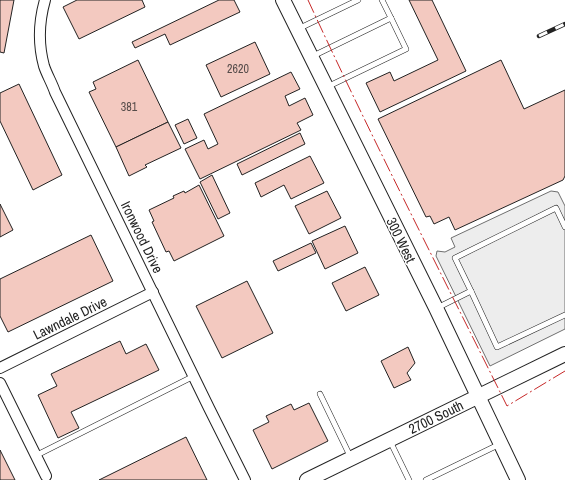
<svg xmlns="http://www.w3.org/2000/svg" width="565" height="480" viewBox="0 0 565 480" font-family="'Archivo Narrow',sans-serif">
<style>
.parking{fill:#ededed;stroke:#6f6f6f}
.building{fill:#f3c9c0;stroke:#222}
.lines{fill:none;stroke-linecap:round;stroke-linejoin:round}
.lane-casing{stroke:#222;stroke-width:6}
.street-casing{stroke:#222;stroke-width:12}
.secondary-casing{stroke:#222;stroke-width:16}
.lane{stroke:#fff;stroke-width:5}
.street{stroke:#fff;stroke-width:10}
.secondary{stroke:#fff;stroke-width:14}
.rail-casing{stroke:#222;stroke-width:4.5}
.rail{stroke:#fff;stroke-width:3;stroke-dasharray:9;stroke-linecap:butt}
.power{stroke:#c62828;stroke-width:1;stroke-dasharray:14 3 2 3;stroke-linecap:butt}
.labels{text-anchor:middle;stroke-width:3;stroke-linejoin:round;paint-order:stroke}
.number-label{font-size:12px;fill:#564c4a}
.street-label{font-size:14px;fill:#222;stroke:#fff}
</style>
<rect width="100%" height="100%" fill="#fff"/>
<polygon class="parking" points="551,191 558,192 565,206 565,329 490,366 436,256 437,251 445,252 455,247 451,238"/>
<g class="building">
<polygon points="0,0 14,0 4,53 0,52"/>
<polygon points="77,0 142,0 145,7 79,39 63,7"/>
<polygon points="219,0 234,0 240,12 170,45 165,34 135,48 132,42"/>
<polygon points="409,0 432,0 466,71 380,112 366,83 390,72 394,81 438,60"/>
<polygon points="255,42 270,74 221,97 206,65"/>
<polygon points="138,60 168,122 116,147 89,92 96,89 93,82"/>
<polygon points="501,60 524,109 565,90 565,176 563,180 455,230 449,217 434,224 430,216 426,217 378,119"/>
<polygon points="291,72 300,89 285,96 289,106 305,98 313,115 297,123 301,130 200,179 185,149 204,140 208,149 218,144 204,114"/>
<polygon points="19,84 62,175 33,190 0,121 0,93"/>
<polygon points="188,119 197,138 184,144 175,125"/>
<polygon points="168,122 181,148 145,165 147,167 129,176 116,147"/>
<polygon points="300,133 305,144 242,175 237,164"/>
<polygon points="310,156 324,183 291,199 284,185 261,197 255,183"/>
<polygon points="212,175 230,213 218,219 200,182"/>
<polygon points="199,185 224,236 174,261 169,251 166,252 152,222 154,221 149,210 174,198 173,196 184,191 185,193"/>
<polygon points="327,191 341,218 309,234 295,206"/>
<polygon points="0,204 13,230 0,237"/>
<polygon points="345,226 358,253 325,269 312,241"/>
<polygon points="91,235 113,281 8,332 0,316 0,279"/>
<polygon points="311,243 316,253 278,271 273,261"/>
<polygon points="365,267 379,295 346,311 332,283"/>
<polygon points="247,281 273,333 222,358 196,306"/>
<polygon points="120,341 126,354 146,344 159,370 71,412 79,428 58,438 38,395 57,386 51,374"/>
<polygon points="408,347 415,363 407,373 411,380 394,388 381,361"/>
<polygon points="309,403 328,441 272,469 253,430 269,422 266,416 291,404 294,410"/>
<polygon points="186,437 207,480 99,480"/>
<polygon points="0,450 15,480 0,480"/>
</g>
<g class="lines">
<g class="lane-casing">
<g id="lane">
<polyline points="298,29 358,0"/>
<polyline points="313,56 391,18 382,0"/>
<polyline points="327,87 406,49 391,18"/>
<polyline points="471,291 497,347 565,315"/>
<polyline points="437,308 471,291 455,258 556,208 565,227"/>
<polyline points="320,394 351,458"/>
<polyline points="390,441 409,480"/>
<polyline points="35,456 194,376"/>
<polyline points="426,480 500,444"/>
</g>
</g>
<g class="street-casing">
<g id="street">
<path d="M 45,0 C 39,21 38,44 44,66 C 47,75 52,83 55,92 L 209,408 L 245,480"/>
<polyline points="0,368 153,292"/>
<polyline points="0,383 46,476"/>
</g>
</g>
<g class="secondary-casing">
<g id="secondary">
<polyline points="283,0 436,308 518,480"/>
<polyline points="307,480 565,354"/>
</g>
</g>
<use href="#lane" class="lane"/>
<use href="#street" class="street"/>
<use href="#secondary" class="secondary"/>
<g class="rail-casing">
<polyline id="rail" points="539,36 565,24"/>
</g>
<use href="#rail" class="rail"/>
<path class="power" d="M 308,0 C 371,137 440,271 507,406 L 565,371"/>
</g>
<g class="labels">
<g class="number-label">
<text x="238" y="73">2620</text>
<text x="129" y="111">381</text>
</g>
<g class="street-label">
<text transform="translate(142 237) rotate(64)" y="5">Ironwood Drive</text>
<text transform="translate(401 240) rotate(64)" y="5">300 West</text>
<text transform="translate(70 318) rotate(-26)" y="5">Lawndale Drive</text>
<text transform="translate(436 417) rotate(-26)" y="5">2700 South</text>
</g>
</g>
</svg>
